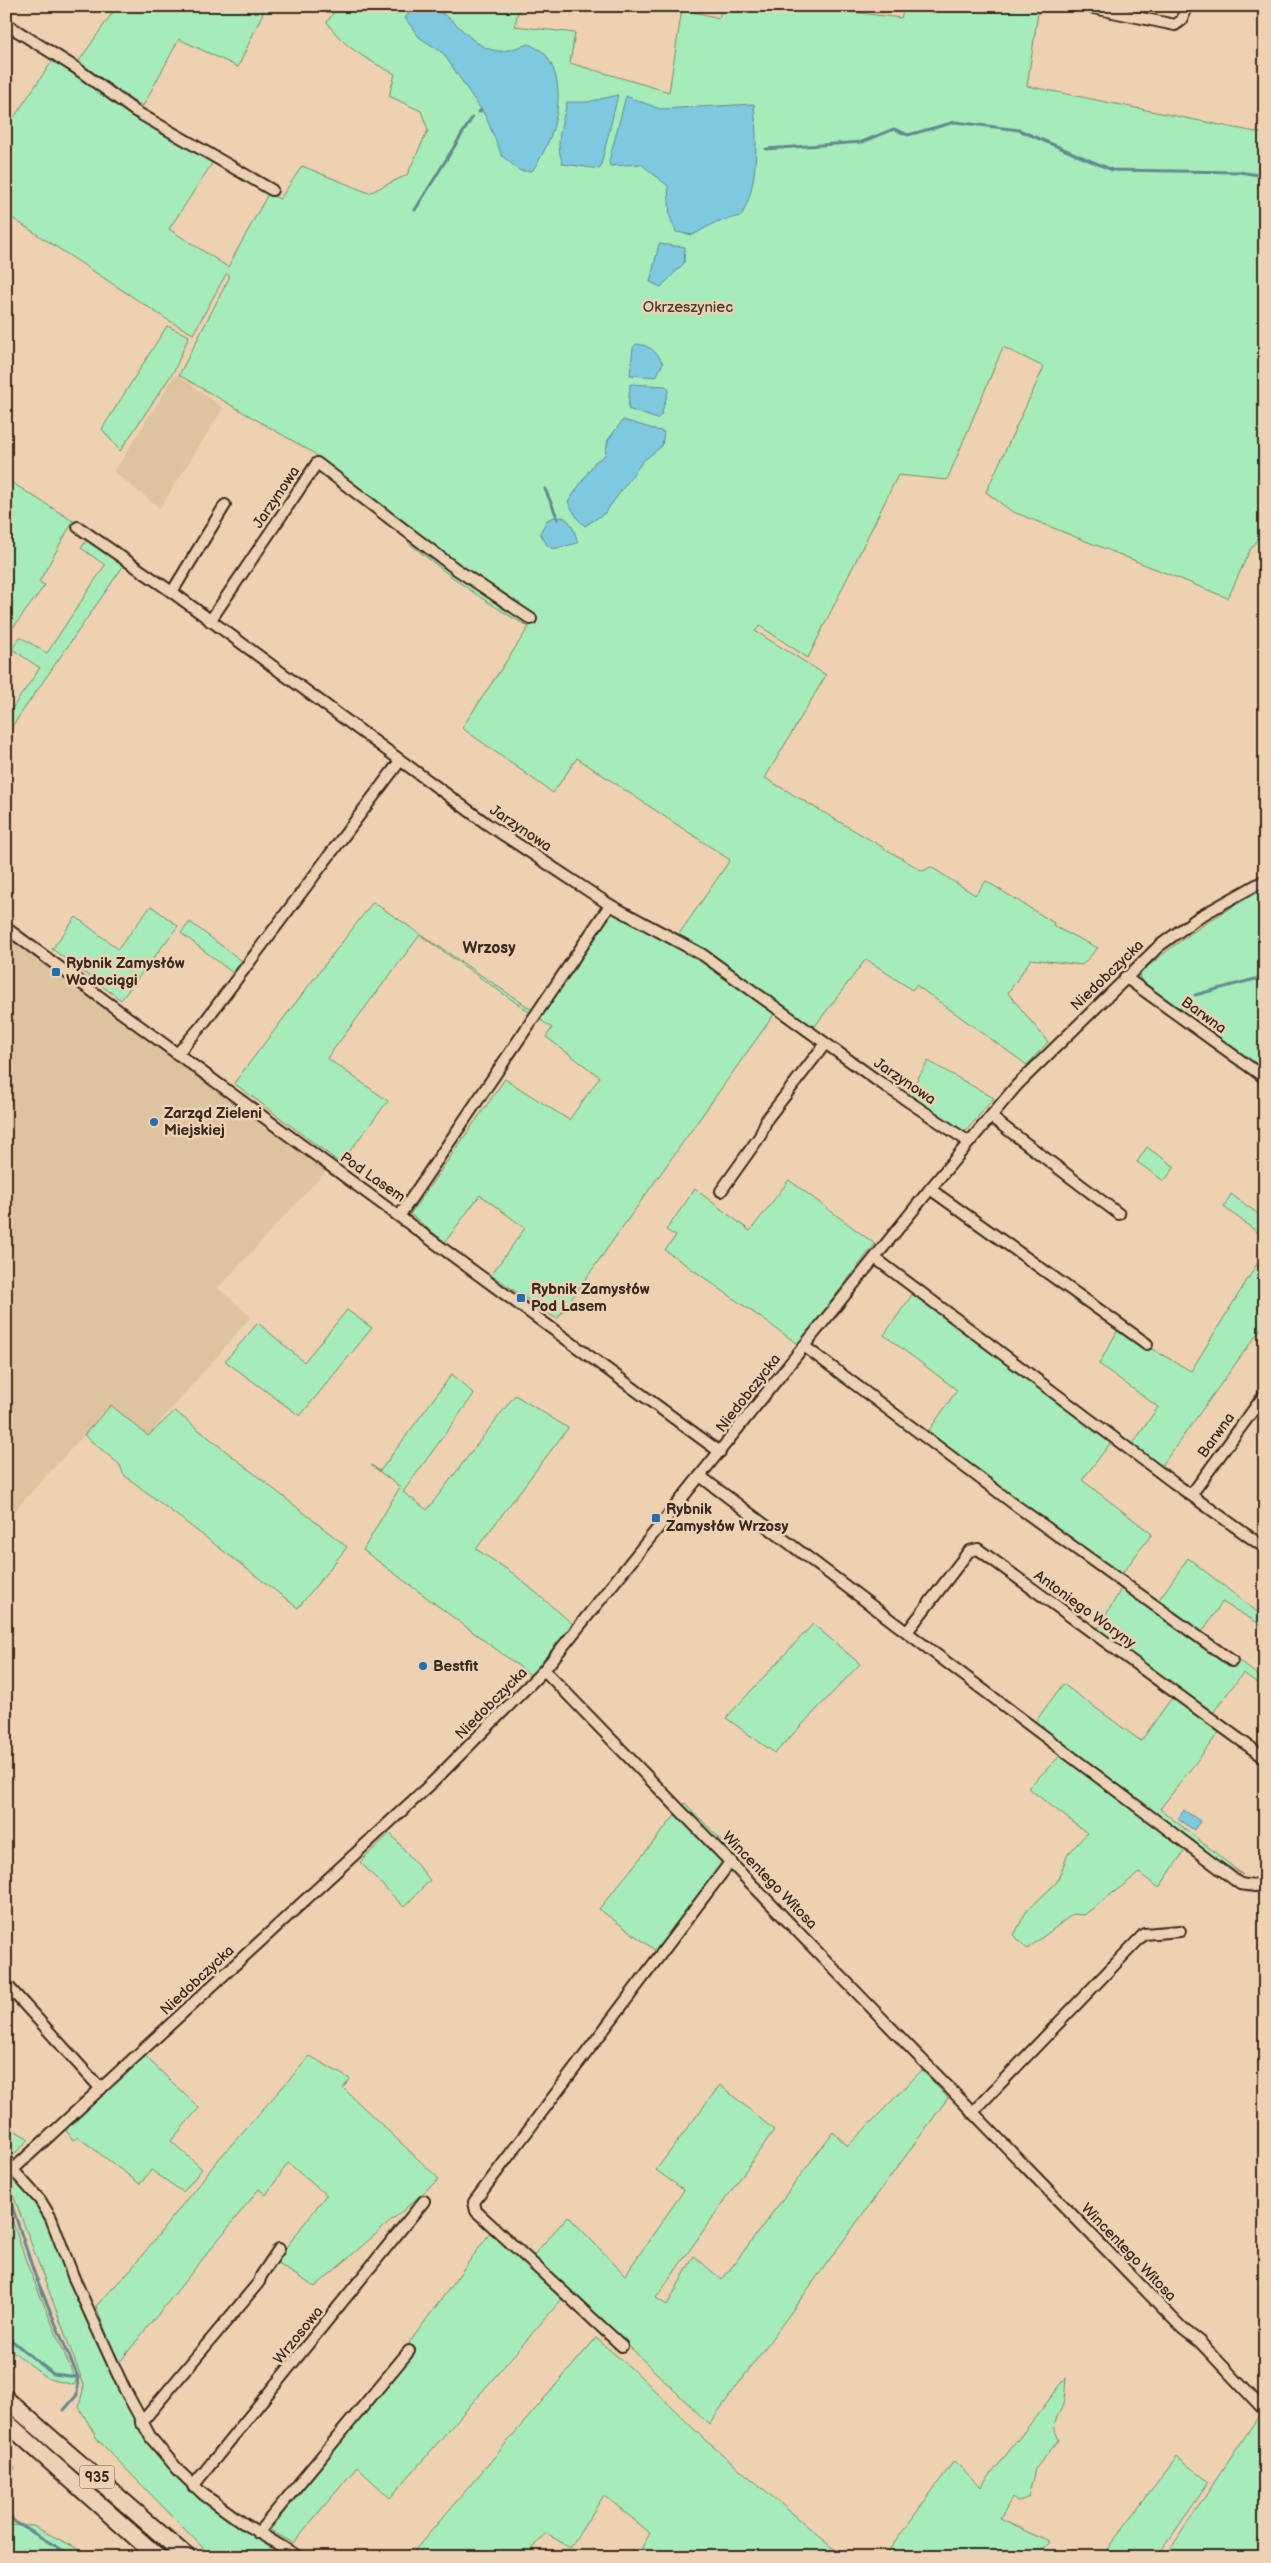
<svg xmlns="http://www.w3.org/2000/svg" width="1271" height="2563" viewBox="0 0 1271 2563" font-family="'Balsamiq Sans',sans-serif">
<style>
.built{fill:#dec39f}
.green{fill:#a5ecba;stroke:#708b6c}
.water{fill:#7ec9df;stroke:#638992}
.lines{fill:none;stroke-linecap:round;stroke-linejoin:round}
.stream{stroke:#638992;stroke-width:3}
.street-casing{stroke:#3b2a1e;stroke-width:14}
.primary-casing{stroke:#3b2a1e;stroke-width:20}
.street{stroke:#edd1b4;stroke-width:10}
.primary{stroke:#edd1b4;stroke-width:16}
.poi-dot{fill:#1f6fb2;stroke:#edd1b4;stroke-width:2}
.labels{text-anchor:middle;stroke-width:5;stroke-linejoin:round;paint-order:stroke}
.shield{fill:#edd1b4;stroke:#705c4b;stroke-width:1}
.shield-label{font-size:14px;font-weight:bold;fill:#3b2a1e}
.park-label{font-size:15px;fill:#463d2e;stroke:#edd1b4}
.street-label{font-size:15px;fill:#3b2a1e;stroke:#edd1b4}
.poi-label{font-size:15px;font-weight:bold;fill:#3b2a1e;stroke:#edd1b4;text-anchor:start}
.neighbourhood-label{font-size:16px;font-weight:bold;fill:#3b2a1e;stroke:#edd1b4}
</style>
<rect width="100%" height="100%" fill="#edd1b0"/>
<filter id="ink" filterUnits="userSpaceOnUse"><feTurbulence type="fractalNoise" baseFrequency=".02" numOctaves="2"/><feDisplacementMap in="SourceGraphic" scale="10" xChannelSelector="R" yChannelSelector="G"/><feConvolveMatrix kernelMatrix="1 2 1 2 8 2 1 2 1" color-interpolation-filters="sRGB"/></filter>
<g filter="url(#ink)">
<g class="built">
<polygon points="176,374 223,408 160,508 114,472"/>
<polygon points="6,935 326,1171 218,1288 251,1317 148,1436 111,1405 6,1520"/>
</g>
<g class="green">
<polygon points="117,6 266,6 238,67 179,39 143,106 77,64"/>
<path d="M 338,6 L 519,6 L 515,26 L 575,33 L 570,63 L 669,92 L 682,9 L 719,18 L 722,6 L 804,6 L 901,18 L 905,6 L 1039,6 L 1027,86 L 1265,134 L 1265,530 L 1250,550 L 1228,598 L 1011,511 L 986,492 L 1044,367 L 1003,347 L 947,480 L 898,475 L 808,658 L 760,626 L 755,631 L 826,675 L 765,778 L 923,871 L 931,867 L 975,895 L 986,881 L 1054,923 L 1053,926 L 1098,948 L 1082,965 L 1031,959 L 1008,993 L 1048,1042 L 1027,1065 L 916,985 L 912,990 L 866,959 L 815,1026 L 775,1013 L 557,1319 L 491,1275 L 525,1228 L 480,1195 L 445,1242 L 410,1214 L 505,1079 L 569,1120 L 600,1077 L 546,1037 L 552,1028 L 420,935 L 327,1058 L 388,1101 L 342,1161 L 339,1162 L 234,1083 L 373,902 L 534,1011 L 607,897 L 679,934 L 730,860 L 577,758 L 553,793 L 462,728 L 529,627 C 486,603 446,574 408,542 L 428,540 L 379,507 L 312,452 L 179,375 L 230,276 L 226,274 L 193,334 L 168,320 L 6,214 L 6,129 L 53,60 L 118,105 L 213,162 L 169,229 L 228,267 L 268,194 L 280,199 L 302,166 L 369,193 L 407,175 L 428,130 L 421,111 L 389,96 L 395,74 C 368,60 344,48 327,22 Z"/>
<polygon points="167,326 189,336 174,371 120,451 102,429"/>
<polygon points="6,479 73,521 39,582 45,585 6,637"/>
<polygon points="87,540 124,565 6,735 6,717 40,668 12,649 20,637 47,653 105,565 81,548"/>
<path d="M 1265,888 L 1265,1072 L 1142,985 L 1139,974 C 1178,940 1220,913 1265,888 Z"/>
<polygon points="151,906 178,926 121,1000 52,949 76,917 118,949"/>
<polygon points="190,922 242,961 233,973 181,933"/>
<polygon points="928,1061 994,1098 965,1132 908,1095"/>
<polygon points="1147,1147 1175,1167 1164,1181 1137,1162"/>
<polygon points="789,1180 875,1244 798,1344 665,1250 676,1236 666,1230 695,1189 750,1231"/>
<polygon points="1231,1194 1265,1219 1265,1238 1224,1207"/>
<polygon points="1265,1251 1265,1323 1160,1468 1132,1445 1158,1407 1099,1364 1118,1330 1191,1371"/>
<polygon points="914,1292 1113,1440 1082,1480 1152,1534 1120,1576 1156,1604 1188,1558 1265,1618 1265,1627 1222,1602 1202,1632 1265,1681 1265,1688 1243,1673 1212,1714 1097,1630 1123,1586 926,1435 957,1390 884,1335"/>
<polygon points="347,1310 372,1328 300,1416 225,1361 258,1323 304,1362"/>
<polygon points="452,1374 474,1394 403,1492 427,1510 515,1395 568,1428 476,1549 514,1574 575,1626 532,1676 363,1550 400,1487 371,1465 380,1471"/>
<polygon points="111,1405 148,1436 175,1411 347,1547 298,1608 124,1475 120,1465 84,1435"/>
<polygon points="813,1624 860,1664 775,1753 726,1718"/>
<polygon points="1063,1684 1141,1741 1173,1696 1220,1731 1160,1809 1243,1875 1189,1844 1159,1888 1139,1873 1084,1915 1073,1914 1027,1949 1014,1935 1026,1912 1057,1882 1068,1854 1087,1833 1028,1788 1060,1756 1066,1746 1035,1722"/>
<polygon points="685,1803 729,1848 726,1859 659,1953 599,1909"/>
<polygon points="390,1833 430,1880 404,1907 360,1862"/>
<polygon points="145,2056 199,2108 171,2141 202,2169 183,2192 151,2170 140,2184 78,2137 73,2140 65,2129"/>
<polygon points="310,2056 350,2079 343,2088 439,2179 315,2287 275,2262 326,2195 288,2163 266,2195 259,2189 118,2364 96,2306 132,2268 218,2160"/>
<polygon points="922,2070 948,2098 709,2424 604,2322 562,2299 390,2498 357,2467 293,2543 270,2530 416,2350 409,2343 493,2229 562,2298 565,2295 530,2259 568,2216 625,2275 684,2190 656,2170 720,2085 774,2130 656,2298 667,2305 694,2256 722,2280 833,2132 848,2146"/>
<polygon points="6,2125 29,2139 6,2163"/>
<polygon points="16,2179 40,2206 87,2318 145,2436 192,2491 251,2533 291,2557 212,2557 98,2440 79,2407 84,2385 9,2184"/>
<polygon points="6,2202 27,2264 76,2381 74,2385 49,2379 6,2346"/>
<polygon points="596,2338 640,2376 704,2439 844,2557 637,2557 650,2533 604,2495 570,2548 546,2533 526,2557 415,2557 415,2550"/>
<path d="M 1066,2378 C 1065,2387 1065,2399 1062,2407 C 1055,2423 1051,2422 1059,2440 L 1035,2469 L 1028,2497 L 1018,2502 L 1012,2498 L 1000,2519 L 1049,2542 L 1036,2557 L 884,2557 L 954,2461 L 981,2487 Z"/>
<polygon points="1258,2417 1265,2423 1265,2557 1165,2557"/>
<polygon points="1177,2457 1209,2482 1157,2557 1101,2557"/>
<polygon points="6,2525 33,2526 94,2557 6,2557"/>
</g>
<g class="water">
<path d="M 415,6 C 456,6 464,47 498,51 C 507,52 520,46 529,44 C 534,47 542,50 545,54 C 571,88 554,141 532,171 L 520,171 L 502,156 L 486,117 L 443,53 L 419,37 L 405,18 Z"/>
<path d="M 618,95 L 600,169 L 563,164 C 554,143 563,122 567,102 L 587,102 Z"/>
<path d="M 626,96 L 660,109 L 754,104 C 757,138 759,185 741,216 L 716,222 L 693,235 L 676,232 L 670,217 L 668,186 L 641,164 L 610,166 L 609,161 Z"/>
<polygon points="659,244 685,247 684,263 661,287 650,282"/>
<path d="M 636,344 C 649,345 656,351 663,363 L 656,377 L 630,375 L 633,348 Z"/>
<polygon points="630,384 666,386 669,389 661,415 657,419 628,409"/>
<polygon points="623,420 664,432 662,446 643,461 605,513 585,526 577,518 568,502 595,462 605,455 608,440"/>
<path d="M 554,517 C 556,518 559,517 562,517 C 571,518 576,536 578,543 L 553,549 L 547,545 L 540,533 L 547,520 Z"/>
<polygon points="1184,1810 1200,1821 1194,1830 1178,1819"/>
</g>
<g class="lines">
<g class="stream">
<polyline points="402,6 409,12"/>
<polyline points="479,112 481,110"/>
<polyline points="766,149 862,142 894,129 908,135 955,122 1019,130 1112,170 1239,172 1265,176"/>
<polyline points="415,210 472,118"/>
<polyline points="545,489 558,519"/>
<polyline points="1195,995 1255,979 1265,980"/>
<polyline points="6,2188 35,2275 78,2377 77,2395 64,2410"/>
<polyline points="6,2336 53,2374 78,2377"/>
<polyline points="6,2477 14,2468"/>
<polyline points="6,2512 15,2522 74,2557"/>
</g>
<g class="street-casing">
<g id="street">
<polyline points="1084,6 1175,25 1182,20 1186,6"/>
<polyline points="6,24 76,68 135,111 272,190"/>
<polyline points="78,527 172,592 487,824 610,905 703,955 875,1079 969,1142"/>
<polyline points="172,592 225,505"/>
<polyline points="210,621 317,463 456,569 531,619"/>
<polyline points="6,928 720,1452"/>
<polyline points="1125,977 1265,1078"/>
<polyline points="177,1054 203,1024 400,761"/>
<polyline points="991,1117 1119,1214"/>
<polyline points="930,1189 1147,1344"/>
<polyline points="721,1191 760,1136 767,1119 825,1044"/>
<polyline points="400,1215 610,905"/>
<polyline points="875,1258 1174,1483 1265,1548"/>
<polyline points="804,1346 1018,1507 1232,1661"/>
<polyline points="700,1476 1240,1884 1255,1886 1265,1879"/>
<polyline points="1191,1495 1265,1394"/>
<polyline points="907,1632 969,1551 978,1549 1265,1758"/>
<path d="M 544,1670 C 758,1889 969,2110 1183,2329 L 1200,2342 L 1265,2411"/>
<polyline points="6,1984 101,2089"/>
<polyline points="972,2113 1144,1934 1180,1931"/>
<polyline points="13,2170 40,2200 51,2218 73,2276 124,2388 151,2438 180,2472 203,2494 243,2523 299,2557"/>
<polyline points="6,2176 433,1782 544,1670 930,1189 1017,1085 1159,946 1199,917 1265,880"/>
<polyline points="622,2346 476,2211 474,2202 731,1861"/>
<polyline points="141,2423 259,2282 261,2276 279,2249"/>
<polyline points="193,2486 424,2201"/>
<polyline points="258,2533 409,2351"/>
</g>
</g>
<g class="primary-casing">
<g id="primary">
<polyline points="6,2399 187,2557"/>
<polyline points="6,2422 158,2557"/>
</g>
</g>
<use href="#street" class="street"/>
<use href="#primary" class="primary"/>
</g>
</g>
<g class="poi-dot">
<rect x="51" y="967" width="10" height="10" rx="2.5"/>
<circle cx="154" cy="1122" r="5"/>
<rect x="516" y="1293" width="10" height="10" rx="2.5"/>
<rect x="651" y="1513" width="10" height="10" rx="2.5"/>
<circle cx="423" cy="1666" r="5"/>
</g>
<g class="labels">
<rect class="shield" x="79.5" y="2465.5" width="35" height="23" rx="4"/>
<g class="shield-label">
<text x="97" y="2482">935</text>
</g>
<g class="park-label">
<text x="688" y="312">Okrzeszyniec</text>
</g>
<g class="street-label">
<text transform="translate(276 497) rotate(-56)" y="5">Jarzynowa</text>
<text transform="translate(521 828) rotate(34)" y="5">Jarzynowa</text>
<text transform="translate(1107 975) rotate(-44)" y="5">Niedobczycka</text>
<text transform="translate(1204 1015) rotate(36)" y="5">Barwna</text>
<text transform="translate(905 1081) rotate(34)" y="5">Jarzynowa</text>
<text transform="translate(373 1177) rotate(35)" y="5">Pod Lasem</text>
<text transform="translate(748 1393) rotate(-52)" y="5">Niedobczycka</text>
<text transform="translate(1216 1435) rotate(-54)" y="5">Barwna</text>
<text transform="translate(1085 1609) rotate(36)" y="5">Antoniego Woryny</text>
<text transform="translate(491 1703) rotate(-45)" y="5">Niedobczycka</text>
<text transform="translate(770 1880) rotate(46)" y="5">Wincentego Witosa</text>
<text transform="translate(197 1980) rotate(-43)" y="5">Niedobczycka</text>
<text transform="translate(1129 2252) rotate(46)" y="5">Wincentego Witosa</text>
<text transform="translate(298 2335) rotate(-51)" y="5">Wrzosowa</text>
</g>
<g class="poi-label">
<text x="66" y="968">Rybnik Zamysłów<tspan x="66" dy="17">Wodociągi</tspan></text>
<text x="164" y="1118">Zarząd Zieleni<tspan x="164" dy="17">Miejskiej</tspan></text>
<text x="531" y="1294">Rybnik Zamysłów<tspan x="531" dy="17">Pod Lasem</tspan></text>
<text x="666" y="1514">Rybnik<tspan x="666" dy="17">Zamysłów Wrzosy</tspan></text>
<text x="433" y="1671">Bestfit</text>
</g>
<g class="neighbourhood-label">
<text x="489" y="953">Wrzosy</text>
</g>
</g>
<rect width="1271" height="2563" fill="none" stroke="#edd1b4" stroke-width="25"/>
<rect x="12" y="12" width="1246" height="2538" fill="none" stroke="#3b2a1e" stroke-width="2" filter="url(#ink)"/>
</svg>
